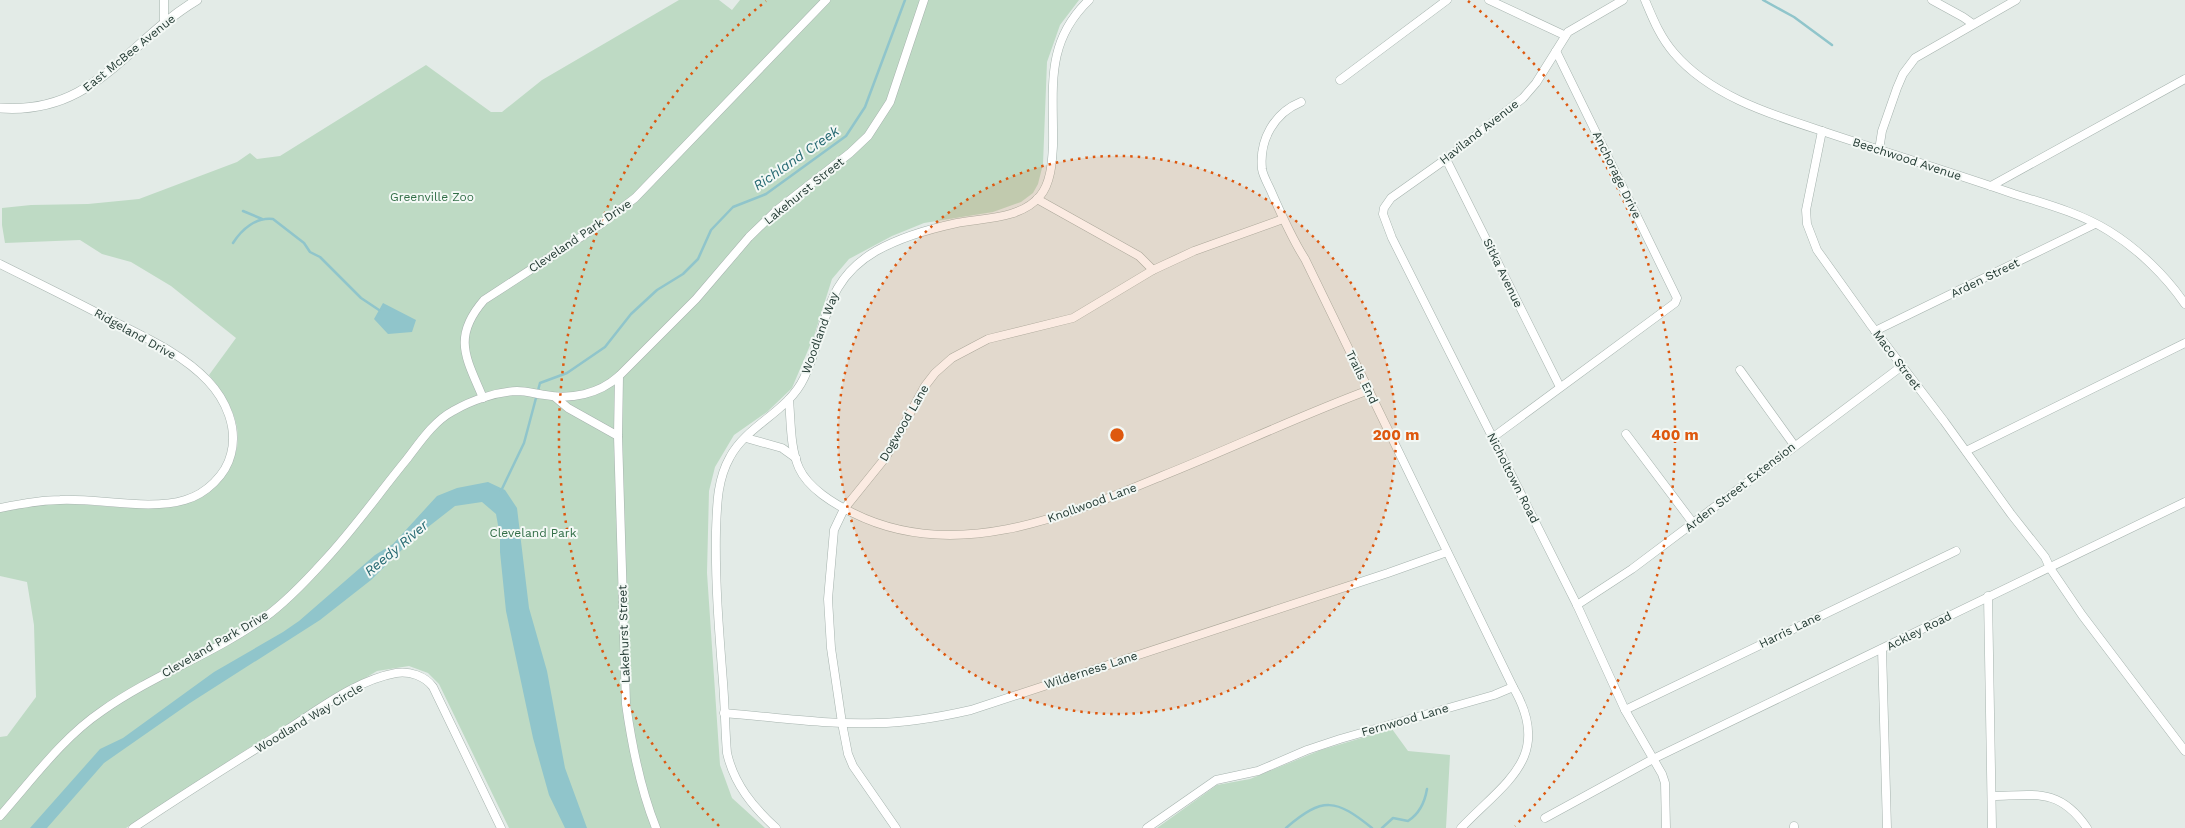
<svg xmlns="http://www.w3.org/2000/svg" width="2185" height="828" viewBox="0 0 2185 828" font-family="'Work Sans',sans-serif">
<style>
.green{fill:#bedac4}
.water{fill:#90c5cb}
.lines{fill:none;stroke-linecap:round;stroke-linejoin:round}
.stream{stroke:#90c5cb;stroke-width:2.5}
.minor-casing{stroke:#a6b3ae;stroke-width:9}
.tertiary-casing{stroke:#a6b3ae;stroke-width:10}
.minor{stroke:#fff;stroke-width:8}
.tertiary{stroke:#fff;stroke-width:9}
.ring{fill:none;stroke:#de580e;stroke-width:2.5;stroke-dasharray:2.5 5}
.labels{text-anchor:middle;stroke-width:4;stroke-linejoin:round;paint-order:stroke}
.street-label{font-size:12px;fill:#243b34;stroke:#f3f8f5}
.park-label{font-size:12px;fill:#326e47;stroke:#f3f8f5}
.water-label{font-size:14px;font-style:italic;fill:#246871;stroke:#f3f8f5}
.centre{fill:#de580e;stroke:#f3f8f5;stroke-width:2.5}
.ring-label{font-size:15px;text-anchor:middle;font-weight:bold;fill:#de580e;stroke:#f3f8f5;stroke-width:4;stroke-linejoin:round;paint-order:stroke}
</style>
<rect width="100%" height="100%" fill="#e3ebe7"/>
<g class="green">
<path d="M 679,0 L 719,0 L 732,10 L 740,0 L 1079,0 L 1060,25 L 1047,62 L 1043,164 L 1038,184 L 1033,193 L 1021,202 L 993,212 L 924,223 L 892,236 L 849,259 L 832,279 L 814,336 L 792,388 L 767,412 L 734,435 L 715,467 L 709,491 L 707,573 L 720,765 L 732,798 L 765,828 L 509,828 L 439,684 L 428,673 L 409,666 L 377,671 L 252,746 L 126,828 L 0,828 L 0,737 L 7,736 L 36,697 L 34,625 L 27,582 L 0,576 L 0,512 C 22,507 46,503 68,504 C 126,505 207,527 234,458 C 246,427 228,398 209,375 L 236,338 L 171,286 L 131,262 L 102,254 L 80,240 L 5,243 L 2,225 L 2,208 L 31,205 L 88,204 L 139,199 L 237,162 L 250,153 L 257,159 L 280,156 L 426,65 L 491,112 L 502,112 L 542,80 Z"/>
<polygon points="1392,729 1408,751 1450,755 1446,828 1157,828 1217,785 1250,779 1321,750"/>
</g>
<g class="water">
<polygon points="383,303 416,320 412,332 388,334 374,319"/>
<polygon points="488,482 505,490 517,508 529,608 547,671 565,768 587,828 565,828 549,795 533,738 506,611 500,552 500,536 496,514 482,502 455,506 414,538 371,580 320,620 190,703 104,763 47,828 30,828 100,749 123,738 214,672 283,632 299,621 375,555 393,544 437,496 457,488"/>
</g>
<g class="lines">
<g class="stream">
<polyline points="1763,0 1794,17 1832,45"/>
<polyline points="243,211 262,219"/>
<path d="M 233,243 C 242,229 256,217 273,219 L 304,243 L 310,252 L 320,257 L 361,298 L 379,310"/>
<polyline points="501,491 524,443 540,383 567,373 605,347 631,314 657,290 683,274 698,259 711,230 733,207 766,194 846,136 865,107 905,0"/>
<path d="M 1286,828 C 1323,796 1336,799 1372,828"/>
<path d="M 1382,828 L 1393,818 L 1408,821 C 1419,814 1425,801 1427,789"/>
</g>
<g class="minor-casing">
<g id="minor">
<polyline points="1489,0 1564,35"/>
<polyline points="1623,0 1568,32 1536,83 1523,98 1446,159 1391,198 1384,208 1383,214 1392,238 1577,605 1625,710 1662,774 1665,783 1666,828"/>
<path d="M 1645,0 C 1653,19 1660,37 1674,53 C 1709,94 1766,113 1816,129 C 1881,151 1948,171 2014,194 C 2046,204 2080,213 2109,231 C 2138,249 2166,276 2185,304"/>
<polyline points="1932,0 1963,17 1973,24"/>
<polyline points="164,23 164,0"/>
<polyline points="1340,80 1447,0"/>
<path d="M 1301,102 C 1274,113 1259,140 1262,169 C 1263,176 1268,184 1271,191 C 1281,214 1291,237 1305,259 L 1513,687 C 1554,757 1505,782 1461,828"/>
<polyline points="1822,131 1806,210 1807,224 1817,250 1870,324 1944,421 2011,514 2045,557 2050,568 2082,615 2185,751"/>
<polyline points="1879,150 1882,131 1897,88 1903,74 1915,58 2016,0"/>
<polyline points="1446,159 1560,387"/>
<polyline points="1991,186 2185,79"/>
<polyline points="1037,199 1139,256 1153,270"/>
<path d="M 0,264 C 36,282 73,300 109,319 C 142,336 182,353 208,381 C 226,400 238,428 231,454 C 226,475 206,494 185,500 C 149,511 98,498 60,500 C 40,500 20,504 0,508"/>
<polyline points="1875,331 2095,224"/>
<polyline points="1740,370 1794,445"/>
<polyline points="555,397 568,408 618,436"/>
<path d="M 483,398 C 467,359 451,338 484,300 L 601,224 L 635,198 L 826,0"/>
<path d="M 789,400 C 791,421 790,448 799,468 C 808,488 834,504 853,513 C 955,564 1066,516 1162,476 C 1232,448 1299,416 1369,390"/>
<polyline points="1626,434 1693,523"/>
<polyline points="746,438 782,448 796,458"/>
<polyline points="1492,438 1675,303 1677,298 1556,51"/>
<polyline points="1966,451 2185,343"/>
<polyline points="1988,596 1992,828"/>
<polyline points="1577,605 1632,569 1902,366"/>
<polyline points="1882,649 1887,828"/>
<polyline points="1625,710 1956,551"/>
<path d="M 724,713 C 775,717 826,725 877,723 C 908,723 940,717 971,710 L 1388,573 L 1447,552"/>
<path d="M 1993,796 C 2036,795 2060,788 2087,828"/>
<path d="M 0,816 C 32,780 62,738 102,711 C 153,675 213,654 264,618 C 286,602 306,581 324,561 C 354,529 379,493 407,459 C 420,442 434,421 453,411 C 472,400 496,392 517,391 C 527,391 536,394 545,395 C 571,400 599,394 619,376"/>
<polyline points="1545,818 1653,759 2185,502"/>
<polyline points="1794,826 1794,828"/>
<path d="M 133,828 C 184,794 236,761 288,729 C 321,708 357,680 396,673 C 410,671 425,676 433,687 L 501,828"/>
<path d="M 656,828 C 640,788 632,747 626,704 L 618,436 L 619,376 L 696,299 L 749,237 L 777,210 L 850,153 L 868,136 L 890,102 L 924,0"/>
<path d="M 776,828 C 753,807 734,784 727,753 C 725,730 725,706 723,682 C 719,631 715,582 716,531 C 717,505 717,480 730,457 C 747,425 788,412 804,378 C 828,328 822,282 876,251 C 901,237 929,229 957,223 C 984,218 1021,219 1040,196 C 1051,183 1052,162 1053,146 C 1054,89 1044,43 1089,0"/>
<polyline points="896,828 853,766 848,754 842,723 831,648 828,599 834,530 844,509 886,457 925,386 935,373 952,358 988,339 1073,318 1153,270 1194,251 1283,219"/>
<polyline points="1147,828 1216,780 1258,771 1307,750 1340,739 1494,695 1513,687"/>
</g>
</g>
<g class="tertiary-casing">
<path id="tertiary" d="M 0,108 C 95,115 125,43 197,0"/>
</g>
<use href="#minor" class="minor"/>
<use href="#tertiary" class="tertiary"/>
</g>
<circle cx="1117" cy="435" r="279" fill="#de580e" fill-opacity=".12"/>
<g class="ring">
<circle cx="1117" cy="435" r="279"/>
<path d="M719 826A558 558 0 0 1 766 1M1468 1A558 558 0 0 1 1515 826"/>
</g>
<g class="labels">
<g class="street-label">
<text transform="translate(129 53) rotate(-39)" y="4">East McBee Avenue</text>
<text transform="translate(1479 132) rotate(-38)" y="4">Haviland Avenue</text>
<text transform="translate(1907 159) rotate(18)" y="4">Beechwood Avenue</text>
<text transform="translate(1617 175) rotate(64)" y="4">Anchorage Drive</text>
<text transform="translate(804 191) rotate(-39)" y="4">Lakehurst Street</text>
<text transform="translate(580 236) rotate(-34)" y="4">Cleveland Park Drive</text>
<text transform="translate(1503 273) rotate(64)" y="4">Sitka Avenue</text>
<text transform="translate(1985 278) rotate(-26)" y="4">Arden Street</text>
<text transform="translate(820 333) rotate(-70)" y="4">Woodland Way</text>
<text transform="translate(135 334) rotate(29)" y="4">Ridgeland Drive</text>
<text transform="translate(1897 360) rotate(53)" y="4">Maco Street</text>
<text transform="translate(1362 377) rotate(64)" y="4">Trails End</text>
<text transform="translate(904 423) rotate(-60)" y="4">Dogwood Lane</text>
<text transform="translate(1513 478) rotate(63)" y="4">Nicholtown Road</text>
<text transform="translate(1740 487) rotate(-38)" y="4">Arden Street Extension</text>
<text transform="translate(1092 503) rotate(-20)" y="4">Knollwood Lane</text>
<text transform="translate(1790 630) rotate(-26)" y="4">Harris Lane</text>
<text transform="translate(1919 631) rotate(-27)" y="4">Ackley Road</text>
<text transform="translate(624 634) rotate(-92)" y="4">Lakehurst Street</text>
<text transform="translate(215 644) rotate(-30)" y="4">Cleveland Park Drive</text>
<text transform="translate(1091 670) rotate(-18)" y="4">Wilderness Lane</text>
<text transform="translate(309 718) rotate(-31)" y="4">Woodland Way Circle</text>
<text transform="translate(1405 720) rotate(-16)" y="4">Fernwood Lane</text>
</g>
<g class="park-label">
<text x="432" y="201">Greenville Zoo</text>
<text x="533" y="537">Cleveland Park</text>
</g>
<g class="water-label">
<text transform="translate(796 158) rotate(-35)" y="5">Richland Creek</text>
<text transform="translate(396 548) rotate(-40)" y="5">Reedy River</text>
</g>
</g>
<circle cx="1117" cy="435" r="8" class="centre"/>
<g class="ring-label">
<text x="1396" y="440">200 m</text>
<text x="1675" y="440">400 m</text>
</g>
</svg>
